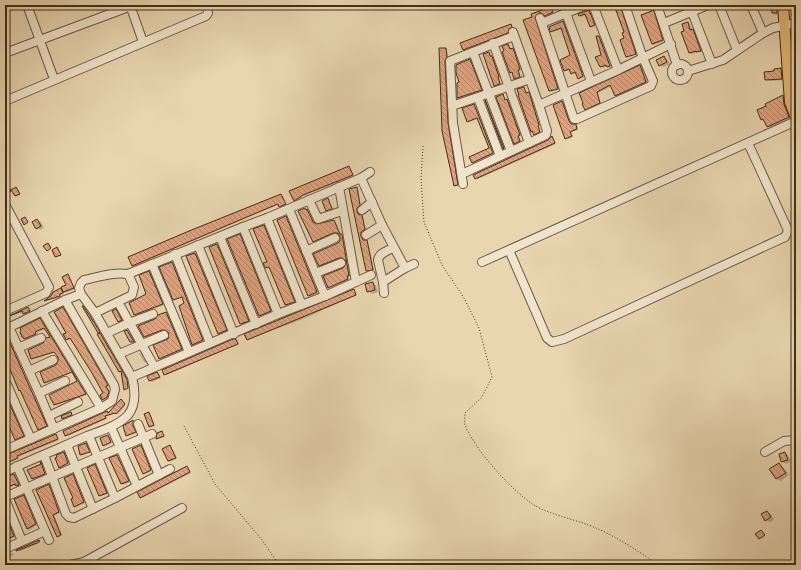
<svg xmlns="http://www.w3.org/2000/svg" width="801" height="570" viewBox="0 0 801 570" font-family="'EB Garamond',serif">
<style>
.shadow{fill:#0003}
.building{fill:url(#building-back-hatch);stroke:#412f16}
.lines{fill:none;stroke-linecap:round;stroke-linejoin:round}
.minor-casing{stroke:#6b593d;stroke-width:10}
.major-casing{stroke:#412f16;stroke-width:12}
.path{stroke:#412f16;stroke-width:1;stroke-dasharray:1 2;stroke-linecap:butt}
.minor{stroke:#f0e4cc;stroke-width:8}
.major{stroke:#e4bb78;stroke-width:10}
</style>
<defs>
<pattern id="building-back-hatch" width="6" height="6" patternUnits="userSpaceOnUse"><rect width="6" height="6" fill="#e1a482"/><path d="M-1 5l2 2M0 0l6 6M5-1l2 2" fill="none" stroke="#b88669"/></pattern>
</defs>
<rect width="100%" height="100%" fill="#e8d6b1"/>
<filter id="stains"><feTurbulence type="fractalNoise" baseFrequency=".005" numOctaves="4"/><feColorMatrix values="0 0 0 0 .2 0 0 0 0 .09 0 0 0 0 .02 0 0 0 .5 -.17"/></filter>
<radialGradient id="worn" r=".72"><stop offset=".6" stop-color="#630" stop-opacity="0"/><stop offset="1" stop-color="#630" stop-opacity=".3"/></radialGradient>
<g class="shadow">
<polygon points="615,5 621,5 637,54 629,57 627,56 625,33"/>
<polygon points="651,5 653,5 664,41 654,45 652,44 654,12"/>
<polygon points="772,5 777,5 780,7 780,14 776,15 773,13"/>
<polygon points="551,8 554,13 547,16 546,15"/>
<polygon points="589,11 596,26 592,27 586,15 581,17 580,16"/>
<polygon points="537,14 539,14 536,17 536,21 559,89 551,92 550,91 534,17"/>
<polygon points="563,22 565,23 585,77 580,79 579,78 576,73 573,74 570,70 566,71 564,70 572,56 563,29 553,32 551,31"/>
<polygon points="688,23 690,24 692,30 695,31 703,52 697,52 692,54 689,53 685,32"/>
<polygon points="511,25 513,28 510,29 509,33 465,50 464,49"/>
<polygon points="599,37 601,38 612,67 610,68 607,66 603,68 601,67 603,55"/>
<polygon points="508,45 511,49 514,50 521,70 519,71 521,77 516,79 513,73 510,72"/>
<polygon points="440,49 447,50 448,58 446,62 449,125 459,185 456,186 455,185"/>
<polygon points="489,53 493,58 500,77 499,78 501,84 496,86 495,85"/>
<polygon points="664,57 668,60 670,64 663,67 660,65"/>
<polygon points="470,60 473,62 484,91 461,99 458,98 458,83 461,82"/>
<polygon points="640,66 642,67 648,83 618,96 616,95 612,86 598,93 601,104 587,110 585,109 585,103 580,94"/>
<polygon points="781,69 785,71 785,80 770,81 766,79"/>
<polygon points="524,88 527,94 530,94 540,126 539,126 541,133 536,135 532,131"/>
<polygon points="503,95 506,100 509,101 521,136 519,136 521,142 516,144 515,143 497,97"/>
<polygon points="783,96 786,98 792,119 771,128 768,126 765,121 762,119"/>
<polygon points="562,103 564,103 570,123 577,126 578,130 571,132 573,137 568,139 566,138"/>
<polygon points="474,105 476,106 494,154 474,163 473,163 490,149 479,118 469,122 468,121"/>
<polygon points="493,119 505,149 504,148"/>
<polygon points="552,137 556,144 478,179 476,178 549,141"/>
<polygon points="349,168 354,176 301,197 302,198 296,201 295,200"/>
<polygon points="8,185 12,191 16,188 17,189 20,194 17,196 13,191 8,194 7,193 5,187"/>
<polygon points="357,188 358,189 361,206 358,208 358,213 359,215 363,217 366,230 363,233 362,237 364,241 368,242 374,270 368,272 367,271 351,190"/>
<polygon points="281,195 286,205 282,207 279,204 134,266 132,265"/>
<polygon points="328,199 333,209 328,211 327,210"/>
<polygon points="305,209 309,211 315,224 317,225 334,221 335,221 341,235 343,236 350,276 348,277 349,280 330,288 328,287 346,267 348,263 346,259 341,258 321,266 319,265 341,239 339,234 335,233 315,242 313,241"/>
<polygon points="286,217 287,218 318,293 311,296 309,295"/>
<polygon points="37,220 41,222 44,228 40,230 37,228"/>
<polygon points="264,226 265,227 296,302 287,306 286,305 270,267 266,267 268,262"/>
<polygon points="240,235 241,236 272,312 261,316 259,315"/>
<polygon points="217,245 218,246 250,321 242,324 241,323"/>
<polygon points="195,254 197,254 227,331 220,334 218,333"/>
<polygon points="172,263 174,264 204,341 194,345 193,344 186,304 183,297 175,300 174,299"/>
<polygon points="149,272 151,274 164,305 137,316 135,315 148,295"/>
<polygon points="68,276 75,289 65,293 63,291 64,294 60,295 61,297 45,301 61,289 64,291 67,285"/>
<polygon points="372,283 376,285 378,292 372,294 368,291"/>
<polygon points="354,290 357,295 303,319 249,339 247,339"/>
<polygon points="28,308 31,312 25,315 23,312 12,315"/>
<polygon points="63,308 109,386 107,387 110,393 109,398 105,400 103,399 104,394 92,372 72,339 68,340 67,339 67,333"/>
<polygon points="116,310 119,312 125,322 123,323 119,321"/>
<polygon points="166,313 168,314 183,350 161,360 160,359 155,346 167,341 170,336 170,333 166,330 147,338 145,337 156,320"/>
<polygon points="40,320 42,320 73,372 47,383 45,382 59,361 59,357 56,352 33,359 32,358 44,344 51,338 46,329 36,332 37,335 27,339 25,337"/>
<polygon points="127,331 131,333 137,344 131,342"/>
<polygon points="100,334 102,335 128,381 130,389 125,388 123,371 120,371"/>
<polygon points="5,335 8,336 48,427 40,430 39,429 22,391 20,390 5,356"/>
<polygon points="236,340 239,344 167,375 165,374"/>
<polygon points="139,353 142,354 147,363 144,362"/>
<polygon points="157,373 161,378 152,382 150,381 148,377"/>
<polygon points="79,381 87,395 56,405 54,404 50,395"/>
<polygon points="5,392 24,437 17,440 5,416"/>
<polygon points="122,401 125,406 118,414 117,413 106,416 107,419 68,436 66,436 64,431 107,412 108,413"/>
<polygon points="71,413 73,415 64,419 63,418"/>
<polygon points="149,413 155,426 151,427 150,426"/>
<polygon points="133,421 136,433 128,436 127,435 124,427"/>
<polygon points="162,433 165,437 157,439 158,434"/>
<polygon points="56,435 59,440 18,457 19,458 11,462 9,460 5,462 5,456 7,456"/>
<polygon points="108,436 112,443 105,446 104,445"/>
<polygon points="86,444 90,452 83,455 81,454"/>
<polygon points="141,446 142,447 152,471 145,474 143,473"/>
<polygon points="170,446 177,458 170,462 169,461"/>
<polygon points="64,453 69,464 61,468 59,467"/>
<polygon points="785,453 788,455 791,462 786,464 782,461"/>
<polygon points="117,456 130,482 123,485 111,459"/>
<polygon points="41,464 46,475 34,480 28,470"/>
<polygon points="779,464 782,466 789,475 781,481 777,479 771,469"/>
<polygon points="95,466 96,466 108,494 101,496 99,495"/>
<polygon points="187,467 191,473 142,498 141,497"/>
<polygon points="14,475 20,486 18,486 16,485 10,487 5,478"/>
<polygon points="73,475 74,476 85,503 76,507 75,506 74,499"/>
<polygon points="49,485 50,486 60,513 54,515 62,535 59,537 57,536 37,490"/>
<polygon points="23,496 37,525 29,530 27,529"/>
<polygon points="5,512 15,537 7,540 5,540"/>
<polygon points="767,512 771,514 774,520 770,522 766,520"/>
<polygon points="762,532 765,536 761,539 756,534"/>
<polygon points="39,541 41,542 21,551 18,550"/>
<polygon points="12,553 14,555 5,559 5,555"/>
</g>
<g class="building">
<polygon points="614,5 620,5 636,54 633,55 626,57 623,49 620,40 624,38 622,33 624,32"/>
<polygon points="650,5 652,5 663,40 652,44 641,15 652,11"/>
<polygon points="771,5 777,5 777,13 772,13"/>
<polygon points="551,7 553,12 545,16 541,13 539,13 535,17 558,89 549,91 523,20 532,17 531,14"/>
<polygon points="589,10 595,25 590,27 585,14 579,16 578,14"/>
<polygon points="563,21 583,76 578,79 575,72 571,74 569,69 564,71 560,60 570,55 561,28 550,32 549,27"/>
<polygon points="688,22 690,30 693,29 701,51 696,52 696,51 689,53 681,32 684,31 682,24"/>
<polygon points="511,24 512,27 509,29 508,33 463,50 460,43"/>
<polygon points="596,36 599,36 610,66 607,67 606,65 600,67 595,57 601,55"/>
<polygon points="508,44 510,49 513,48 520,69 518,70 520,77 514,79 512,72 510,73 502,52 504,51 502,46"/>
<polygon points="439,48 446,48 447,57 445,61 448,123 458,185 454,186 442,131"/>
<polygon points="489,52 490,56 492,56 499,77 498,77 500,84 494,86 483,54"/>
<polygon points="664,56 667,62 659,66 656,60"/>
<polygon points="470,59 482,90 457,98 457,83 459,82 456,73 456,65"/>
<polygon points="640,65 646,82 615,96 610,85 597,92 600,103 585,110 582,104 583,103 579,93"/>
<polygon points="781,68 782,79 765,80 764,72 774,71 774,69"/>
<polygon points="524,87 526,93 529,92 539,125 538,126 540,132 534,135 532,131 531,132 518,95 519,95 517,89"/>
<polygon points="503,94 505,100 507,99 520,135 518,136 520,141 514,144 496,97"/>
<polygon points="783,95 784,104 789,117 767,127 763,119 761,120 757,110 766,106 765,104"/>
<polygon points="485,100 504,148 503,149"/>
<polygon points="562,101 569,121 571,124 576,124 577,129 570,132 572,136 565,139 553,105"/>
<polygon points="474,104 493,153 472,163 469,157 489,148 477,118 467,122 462,108"/>
<polygon points="552,136 555,143 475,179 473,175 548,140"/>
<polygon points="349,166 353,175 303,195 294,201 289,191"/>
<polygon points="5,179 11,191 5,194"/>
<polygon points="16,187 20,194 15,196 11,190"/>
<polygon points="357,187 360,205 357,208 357,211 358,214 362,215 365,229 361,232 361,236 363,240 367,240 373,270 366,271 349,189"/>
<polygon points="281,194 286,204 279,207 278,204 268,208 132,266 128,257 189,231"/>
<polygon points="328,198 332,209 326,211 322,201"/>
<polygon points="305,208 306,210 307,209 313,222 317,224 334,220 340,234 342,234 349,276 347,276 348,279 328,288 323,276 343,268 346,264 346,261 342,258 339,258 319,266 313,254 338,243 340,241 340,236 338,233 333,233 313,242 298,211"/>
<polygon points="286,216 317,292 308,296 277,220"/>
<polygon points="25,217 28,222 24,225 21,219"/>
<polygon points="37,219 41,226 36,229 32,222"/>
<polygon points="264,225 295,302 285,305 269,267 265,268 263,263 267,262 253,229"/>
<polygon points="240,234 271,311 259,316 227,239"/>
<polygon points="48,243 51,248 47,251 43,246"/>
<polygon points="217,244 249,321 240,324 209,247"/>
<polygon points="57,247 61,255 55,257 52,250"/>
<polygon points="195,253 227,330 218,334 186,256"/>
<polygon points="172,262 203,340 192,345 179,306 184,303 182,297 173,300 159,267"/>
<polygon points="149,271 163,304 134,315 129,303 146,294 139,275"/>
<polygon points="68,274 74,288 63,292 61,287 66,285 62,277"/>
<polygon points="373,282 375,290 367,292 365,284"/>
<polygon points="61,288 63,293 60,294 60,296 44,301 51,296 53,292"/>
<polygon points="354,289 356,295 247,340 244,334"/>
<polygon points="82,306 83,306 90,316 100,332 98,333"/>
<polygon points="28,307 30,311 23,314 22,311 5,318"/>
<polygon points="63,307 108,385 106,386 109,392 107,397 102,400 100,395 103,393 92,373 70,338 66,340 63,334 66,333 54,312"/>
<polygon points="116,309 122,320 118,322 112,311"/>
<polygon points="166,312 182,349 159,359 153,345 168,339 169,333 165,330 162,330 144,337 138,326 155,319 158,315"/>
<polygon points="40,318 86,394 54,405 49,395 77,381 72,372 44,383 40,372 56,365 58,361 58,357 54,352 31,359 28,350 43,343 46,338 50,337 44,328 35,332 36,334 24,339 23,337 22,337 20,332 21,331 20,328"/>
<polygon points="127,330 134,342 130,342 124,331"/>
<polygon points="100,333 127,379 128,388 124,390 121,371 119,372 97,334"/>
<polygon points="5,334 6,334 47,426 38,430 20,390 19,391 5,357"/>
<polygon points="233,339 236,339 238,344 164,375 162,370"/>
<polygon points="157,372 160,377 149,381 147,376"/>
<polygon points="5,394 24,436 15,440 5,417"/>
<polygon points="121,399 125,404 116,414 115,413 105,416 106,418 65,436 63,431 107,411 108,413"/>
<polygon points="71,412 72,415 62,419 61,416"/>
<polygon points="149,412 154,425 149,427 144,414"/>
<polygon points="133,420 133,426 136,432 126,436 123,426"/>
<polygon points="162,431 164,436 156,439 157,433"/>
<polygon points="56,434 58,439 17,456 18,458 9,462 6,455"/>
<polygon points="108,435 111,442 103,446 100,438"/>
<polygon points="86,443 90,452 80,455 78,446"/>
<polygon points="141,445 151,470 143,474 132,449"/>
<polygon points="170,445 176,458 168,461 162,449"/>
<polygon points="64,452 68,463 59,468 55,458 57,457 56,455"/>
<polygon points="785,452 788,460 781,462 779,454"/>
<polygon points="117,455 129,481 121,484 109,458"/>
<polygon points="40,462 41,462 45,474 32,479 27,470 41,464"/>
<polygon points="779,463 786,473 776,479 769,469"/>
<polygon points="95,464 107,493 99,496 87,468"/>
<polygon points="187,466 190,472 140,498 137,492"/>
<polygon points="14,474 19,485 16,486 15,484 8,487 5,477"/>
<polygon points="73,474 84,502 74,507 71,499 73,498 64,478"/>
<polygon points="49,484 59,512 53,515 61,535 57,537 36,490"/>
<polygon points="24,495 36,524 27,529 14,499"/>
<polygon points="767,511 771,517 765,521 761,514"/>
<polygon points="5,514 14,536 5,540"/>
<polygon points="761,530 765,535 759,539 755,534"/>
<polygon points="39,540 40,541 37,543 16,551 16,550"/>
</g>
<g class="lines">
<g class="minor-casing">
<g id="minor">
<polyline points="27,5 54,79"/>
<polyline points="130,5 143,42"/>
<polyline points="593,5 618,70"/>
<polyline points="657,5 677,65"/>
<polyline points="719,5 737,50"/>
<polyline points="751,5 763,33"/>
<polyline points="5,7 10,5"/>
<polyline points="692,12 712,64"/>
<polyline points="566,13 591,81"/>
<polyline points="540,18 574,119 577,119 651,86 653,81 643,58 625,5"/>
<polyline points="542,23 586,5"/>
<polyline points="664,23 708,5"/>
<polyline points="513,32 539,105 618,70 671,44"/>
<polyline points="493,43 529,143"/>
<polyline points="473,52 511,151"/>
<polyline points="5,53 134,5"/>
<circle cx="680" cy="72" r="8"/>
<polyline points="688,71 723,60 763,33 773,28 791,24"/>
<polyline points="478,98 500,156"/>
<polyline points="5,101 206,16 208,13 207,5"/>
<polyline points="452,106 530,79"/>
<polyline points="462,174 546,135 547,131 539,105"/>
<polyline points="361,178 370,172"/>
<polyline points="463,184 453,123 450,61 514,36"/>
<polyline points="339,187 356,282"/>
<polyline points="309,200 318,219 342,211"/>
<polyline points="5,204 49,287 46,293 5,311"/>
<polyline points="289,209 325,296"/>
<polyline points="362,210 372,202"/>
<polyline points="267,218 302,305"/>
<polyline points="243,227 278,314"/>
<polyline points="366,235 382,225"/>
<polyline points="220,237 256,324"/>
<polyline points="198,245 234,334"/>
<polyline points="509,250 547,338 552,342 564,339 785,237 788,231 787,228 748,143"/>
<polyline points="306,251 335,238"/>
<polyline points="175,254 210,343"/>
<polyline points="482,262 796,121"/>
<polyline points="152,264 189,352"/>
<polyline points="405,268 414,264"/>
<polyline points="316,273 341,263"/>
<polyline points="383,282 384,293"/>
<polyline points="118,302 154,366"/>
<polyline points="42,311 101,408"/>
<polyline points="95,313 132,295 134,287 128,274"/>
<polyline points="9,327 39,393 54,429"/>
<polyline points="6,329 65,300 81,294"/>
<polyline points="107,333 129,323 153,314"/>
<polyline points="18,348 41,338"/>
<polyline points="119,354 164,335"/>
<polyline points="29,371 53,360"/>
<polyline points="132,377 278,314 325,296 371,275"/>
<polyline points="5,380 31,439"/>
<polyline points="39,393 65,381"/>
<polyline points="49,416 78,402"/>
<polyline points="138,424 159,475"/>
<polyline points="111,427 137,486"/>
<polyline points="89,436 115,498"/>
<polyline points="67,445 93,509"/>
<polyline points="5,450 101,408 112,401 115,389 114,385 65,300"/>
<polyline points="765,452 784,441 796,440"/>
<polyline points="44,455 66,514 69,517 74,518 115,498 170,469"/>
<polyline points="17,466 49,540"/>
<path d="M 5,472 C 32,459 60,448 87,436 C 100,431 118,426 128,415 C 137,404 135,389 132,377 L 95,313 L 81,294 L 79,288 L 81,283 L 84,280 C 99,277 112,272 128,274 L 243,227 L 267,218 L 361,178 L 382,225 L 405,268 L 383,282 L 378,260 C 379,253 387,251 393,248"/>
<polyline points="5,497 152,434"/>
<polyline points="5,499 22,541"/>
<polyline points="5,549 45,531"/>
<polyline points="70,565 84,562 182,508"/>
</g>
</g>
<g class="major-casing">
<polyline id="major" points="783,5 790,102 796,118"/>
</g>
<g class="path">
<path d="M 423,146 L 421,178 L 424,222 L 442,265 L 464,298 L 479,328 L 492,377 L 482,397 L 465,413 C 465,417 464,421 465,425 C 475,450 511,490 534,505 C 550,515 578,520 596,528 C 619,538 639,552 659,565"/>
<polyline points="184,426 215,484 262,540 279,565"/>
</g>
<use href="#minor" class="minor"/>
<use href="#major" class="major"/>
</g>
<rect width="801" height="570" fill="none" stroke="#e8d6b1" stroke-width="20"/>
<rect x="6" y="6" width="789" height="558" fill="none" stroke="#412f16" stroke-width="2"/>
<rect x="10" y="10" width="781" height="550" fill="none" stroke="#412f16"/>
<rect width="100%" height="100%" filter="url(#stains)"/>
<rect width="100%" height="100%" fill="url(#worn)"/>
</svg>
